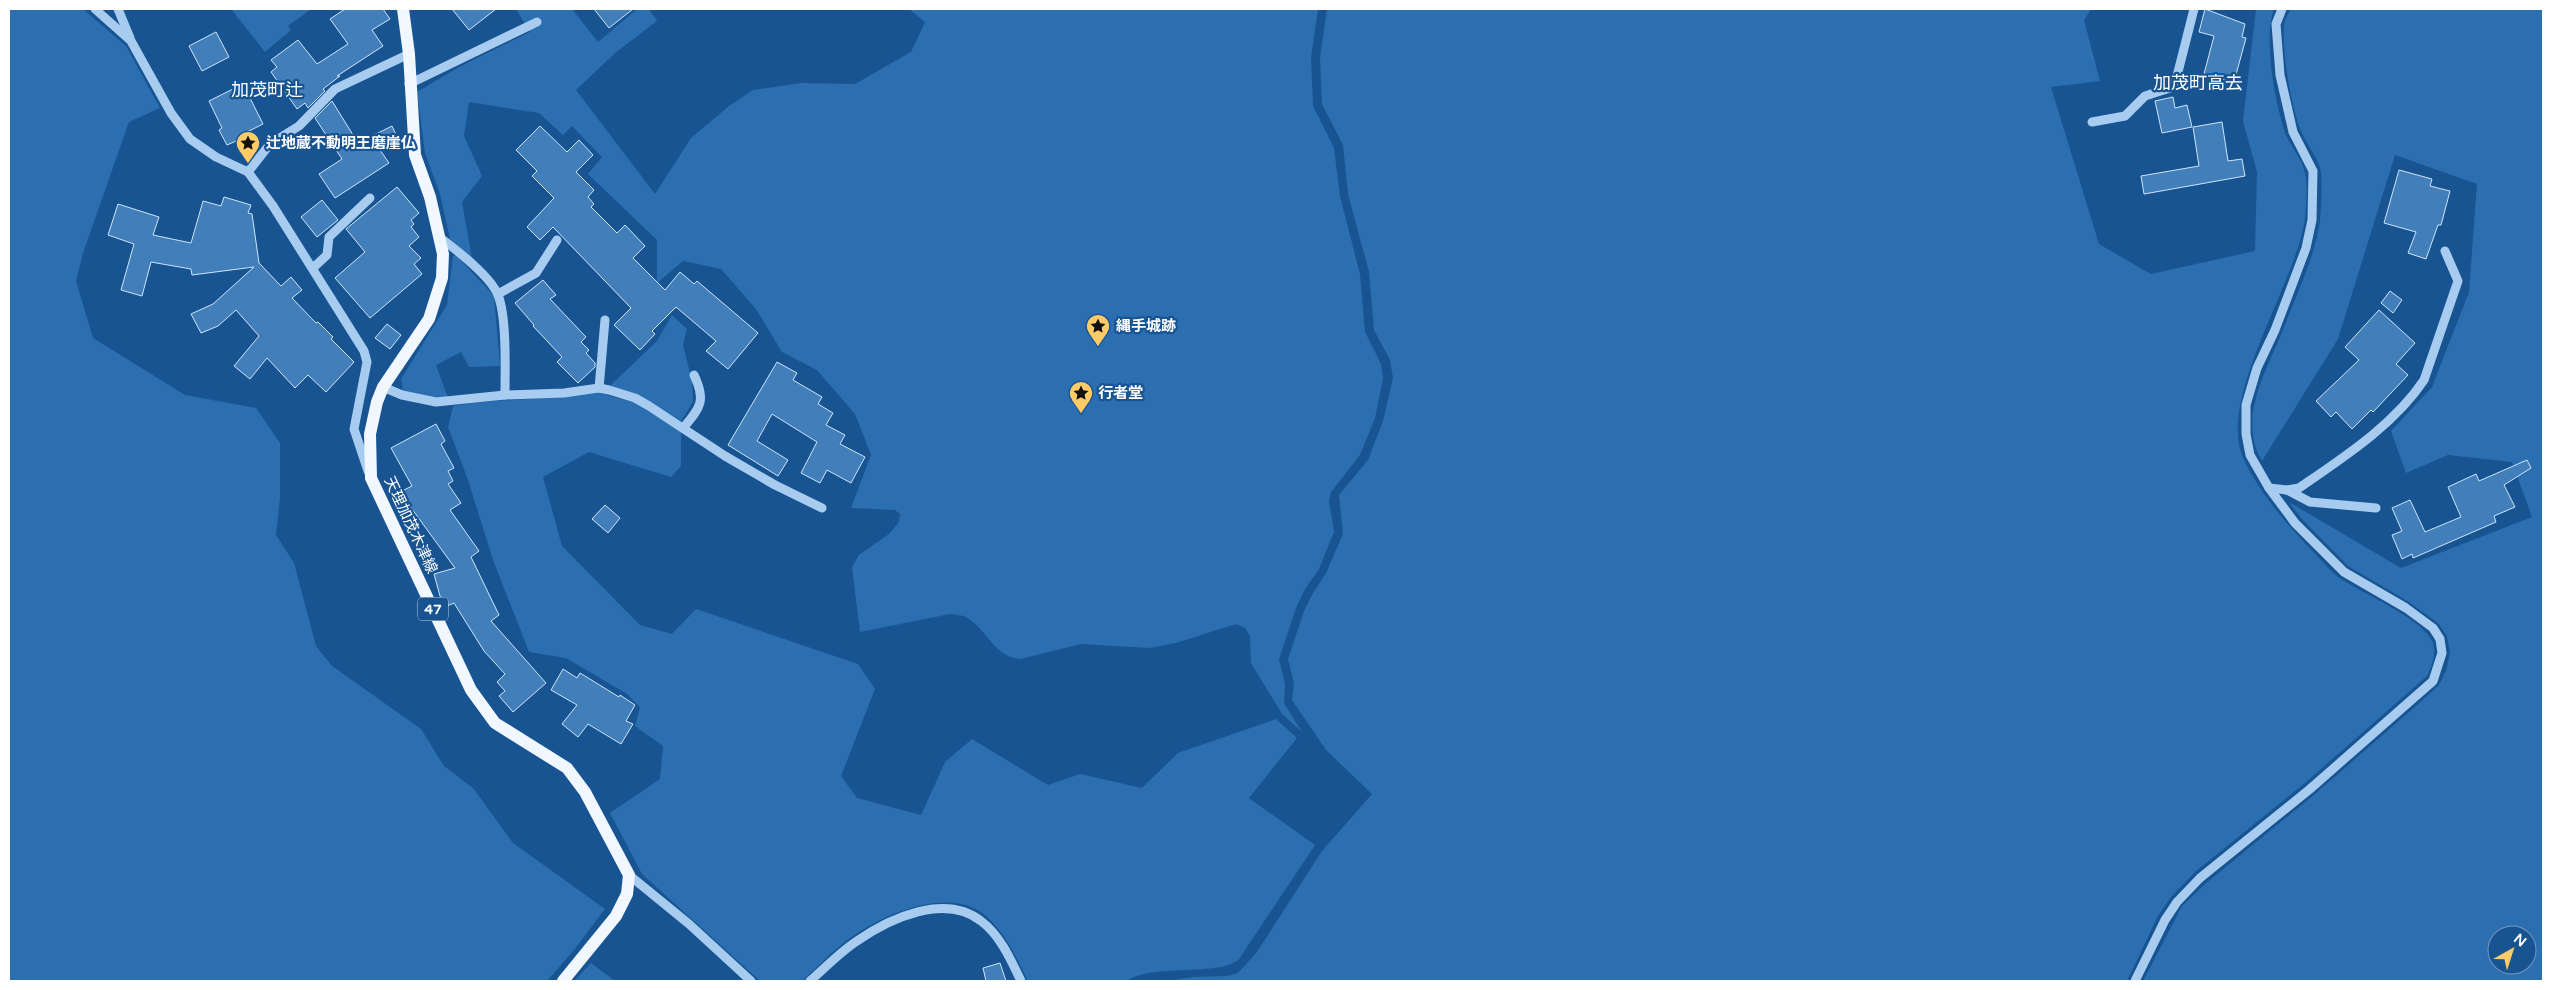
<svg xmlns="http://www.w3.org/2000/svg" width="2552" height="990" viewBox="0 0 2552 990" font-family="'Varela Round','Noto Sans JP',sans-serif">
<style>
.green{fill:#2b6fb1;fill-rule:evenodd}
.building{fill:#417eba;stroke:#cee5fb}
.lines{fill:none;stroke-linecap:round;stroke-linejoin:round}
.minor{stroke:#a7ccf0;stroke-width:9}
.major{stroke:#f0f7ff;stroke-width:12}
.labels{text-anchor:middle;stroke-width:4.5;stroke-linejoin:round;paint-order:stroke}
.shield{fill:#185492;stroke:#baccde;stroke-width:1}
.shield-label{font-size:14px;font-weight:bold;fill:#fff}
.poi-label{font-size:15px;font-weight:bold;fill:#fff;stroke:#185492;text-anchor:start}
.street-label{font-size:15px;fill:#fff;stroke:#185492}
.quarter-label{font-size:18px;fill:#fff;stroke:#185492}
</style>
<rect width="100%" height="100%" fill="#185492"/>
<g class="green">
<polygon points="9,9 83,9 126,46 160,108 129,122 83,253 76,281 93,338 185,395 256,408 280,443 280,498 276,535 294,563 316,646 332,666 421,729 444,766 473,788 513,843 605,909 574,950 547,981 9,981"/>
<polygon points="231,9 311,9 288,26 291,30 265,52"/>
<path d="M 516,9 L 572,9 L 598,42 L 637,9 L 649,9 L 657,21 L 615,53 L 576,90 L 655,194 L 691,138 L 729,106 L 753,90 L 801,83 L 855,84 L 911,52 L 925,22 L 909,9 L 1318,9 L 1311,58 L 1313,106 L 1334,148 L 1340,196 L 1360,274 L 1365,332 L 1381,364 L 1383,378 L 1375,418 L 1360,455 L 1331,492 L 1329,501 L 1334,532 L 1319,569 L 1305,589 L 1296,608 L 1279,659 L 1285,684 L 1284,703 L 1302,732 L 1282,714 L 1251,663 L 1250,636 L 1245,628 L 1236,624 L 1176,643 L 1149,648 L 1081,644 L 1020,659 C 994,657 987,629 966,617 C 962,615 955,615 950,614 L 860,632 L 852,567 L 859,555 L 889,534 L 899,522 L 900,514 L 895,510 L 851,508 L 871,455 L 855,414 L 817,370 L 782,352 L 756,309 L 721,269 L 683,261 L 657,283 L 657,240 L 588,174 L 602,157 L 572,126 L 563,135 L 539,113 L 469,102 L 464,136 L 482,176 L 462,202 L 472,259 L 450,239 L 440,194 L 425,153 L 417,92 L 459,67 L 530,32 Z"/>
<path d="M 1327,9 L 2091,9 L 2084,20 L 2100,81 L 2051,87 L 2099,244 L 2151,274 L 2255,251 L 2257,172 L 2243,121 L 2256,9 L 2274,9 C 2263,39 2275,104 2286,135 C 2291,147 2302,159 2305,173 C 2308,183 2306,209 2305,219 C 2296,284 2215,400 2244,460 C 2262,497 2290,528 2319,558 C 2326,565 2333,574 2341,579 C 2365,595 2417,616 2431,639 C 2438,651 2432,665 2427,676 L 2305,783 L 2195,872 L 2171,897 L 2158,916 L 2127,981 L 1165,981 L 1194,977 L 1227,976 L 1238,973 L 1257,952 L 1322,851 L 1372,794 L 1326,750 L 1292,700 L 1294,683 L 1288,659 L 1304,611 L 1313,593 L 1326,573 L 1343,534 L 1339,495 L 1368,460 L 1383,421 L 1393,378 L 1390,360 L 1374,330 L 1369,272 L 1348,194 L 1343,145 L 1322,104 L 1320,58 Z"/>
<path d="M 2291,9 L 2543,9 L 2543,981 L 2143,981 L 2182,906 L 2205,884 L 2315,794 L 2417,705 L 2439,685 L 2446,671 L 2450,653 L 2447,636 L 2438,623 L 2409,602 L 2348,566 L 2301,518 L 2289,502 L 2401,568 L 2532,517 L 2512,462 L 2448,455 L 2406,473 L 2391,431 L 2432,387 L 2469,292 L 2477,184 L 2395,155 L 2338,339 L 2262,461 C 2237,419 2266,372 2282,332 C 2295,298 2315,257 2320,221 C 2321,209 2323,178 2320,168 C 2316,155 2306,143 2301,131 C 2291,107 2282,52 2284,26 C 2284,20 2288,14 2291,9 ZM 2497,935 L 2527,935 L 2527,965 L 2497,965 Z"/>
<polygon points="456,255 494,296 500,366 469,367 461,352 436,365 448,398 436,398 403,391 401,379 447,305 453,256"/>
<polygon points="672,315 687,329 683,345 692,381 693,402 681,421 637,394 610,386 657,341"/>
<path d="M 599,393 L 633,402 L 681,431 L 681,466 L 671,477 L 589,452 L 543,477 L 562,546 L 640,625 L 672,634 L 696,609 L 858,664 L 875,689 L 841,776 L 857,798 L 921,815 L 945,762 L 972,739 L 1048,785 L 1080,774 L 1142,788 L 1178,753 L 1276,719 L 1297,738 L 1249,798 L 1315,845 L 1239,959 C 1221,977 1150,963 1127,981 L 1028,981 C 1017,959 1006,934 987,917 C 951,885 887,913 853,936 C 835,948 818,967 802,981 L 760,981 L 642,874 L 610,813 L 660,779 L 663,746 L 635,726 L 640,707 L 627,694 L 566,658 L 529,652 L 493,560 L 468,480 L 448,427 L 453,406 C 502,398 550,400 599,393 Z"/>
<polygon points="591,963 615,981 574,981"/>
</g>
<g class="building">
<polygon points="345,9 383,9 390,19 372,30 383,46 337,76 340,76 323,89 325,91 308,108 305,103 297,109 271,72 277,67 271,60 298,40 317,64 348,44 330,19"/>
<polygon points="452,9 496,9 469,30"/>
<polygon points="594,9 633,9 609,28"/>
<polygon points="2205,9 2245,24 2242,37 2246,38 2234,82 2204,74 2214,36 2199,32"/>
<polygon points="216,32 229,57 202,71 189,46"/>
<polygon points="243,84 263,124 241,135 243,138 227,145 219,130 222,128 209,101"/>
<polygon points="2173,97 2175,108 2187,105 2192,127 2162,133 2155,101"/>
<polygon points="332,101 358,143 392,126 399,141 380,150 389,163 335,198 319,174 342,159 315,118"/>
<polygon points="2222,122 2228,161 2242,159 2245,176 2144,194 2141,176 2199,166 2193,127"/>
<polygon points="540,126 567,152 579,140 593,155 576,172 594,190 588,197 594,204 591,207 617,233 625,225 645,246 633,258 665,290 680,272 694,284 697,281 758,333 728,369 706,351 716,341 676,307 652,331 655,334 640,350 614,325 631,308 553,227 540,240 527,227 554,198 532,176 537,171 516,150"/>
<polygon points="2399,170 2432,179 2430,186 2450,191 2441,225 2438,225 2426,259 2408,253 2416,232 2384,223"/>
<polygon points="397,187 419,213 411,220 414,224 411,227 419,237 409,246 421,258 414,264 422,274 370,318 335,278 365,252 346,229"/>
<polygon points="224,197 251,205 248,213 252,214 259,263 281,286 291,277 302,290 292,298 316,323 318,322 333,337 331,339 354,362 326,392 308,375 295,388 267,358 250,379 234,366 259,336 236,310 218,326 201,333 191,314 213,304 254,267 192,275 191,269 151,262 142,296 121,290 134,244 108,235 118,204 159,217 153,235 191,243 203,201 221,206"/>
<polygon points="322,200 338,220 317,237 301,217"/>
<polygon points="543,280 556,295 550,299 586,337 581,342 589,350 586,353 595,363 595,367 578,383 557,362 562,357 533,326 534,325 515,303"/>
<polygon points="2390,291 2402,300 2393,313 2381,303"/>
<polygon points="2379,310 2415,343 2396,364 2408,375 2373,412 2371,410 2352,429 2336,412 2331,417 2316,401 2359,360 2345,347"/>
<polygon points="387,324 401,335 390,349 375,338"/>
<polygon points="777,362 797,373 793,380 822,397 818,404 833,413 826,425 845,435 840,444 865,457 851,483 827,470 820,483 801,473 817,442 772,414 757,441 788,460 778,476 728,445"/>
<polygon points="436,424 445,441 441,444 454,468 448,471 453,481 448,484 461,503 450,510 479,551 471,557 499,615 491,621 546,683 513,712 499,696 505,691 497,682 505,674 484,651 454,603 445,607 440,596 434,574 455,568 409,505 405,507 398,493 412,486 391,448"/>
<polygon points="2527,460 2531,468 2504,485 2515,507 2494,516 2496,522 2413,558 2412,554 2402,559 2392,535 2402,531 2392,508 2410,500 2425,532 2461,517 2448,487 2476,474 2479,481"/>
<polygon points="605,505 620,518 608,533 592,519"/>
<polygon points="563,669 577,678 580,673 619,697 620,695 635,705 626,721 633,724 621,744 588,724 578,737 562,724 577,705 551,690"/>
<polygon points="1000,963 1006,981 986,981 983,968"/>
</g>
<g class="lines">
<g class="minor">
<polyline points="95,9 131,41 171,113 190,139 216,157 248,172 270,144 299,126 335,89 409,54"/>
<polyline points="118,9 130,38"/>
<polyline points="409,84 537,22"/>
<polyline points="2092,122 2125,116 2145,96 2170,88 2176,80 2194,9"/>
<polyline points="248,172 273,206 364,351 367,362 354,429 368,471"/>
<path d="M 438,236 C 454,248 491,277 498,295 C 507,318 505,370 505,395"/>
<polyline points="313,268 327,255 329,237 370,198"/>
<polyline points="498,294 536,273 557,240"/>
<polyline points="383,387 402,395 436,402 505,395 564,393 599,388 609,390 635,398 649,406 725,456 775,485 822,508"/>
<polyline points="599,388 605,320"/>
<path d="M 684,427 C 701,407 706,400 694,375"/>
<path d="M 2269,488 L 2287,490 L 2299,488 C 2344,457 2394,425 2424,380 L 2458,281 L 2445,251"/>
<polyline points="2287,490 2310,502 2376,508"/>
<polyline points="629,875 689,924 751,981"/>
<path d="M 810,981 C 825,968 840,952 857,941 C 890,918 945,893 981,921 C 1000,935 1011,960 1021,981"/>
<polyline points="2135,981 2165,920 2177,902 2200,878 2310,789 2433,681 2442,653 2440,639 2433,628 2406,608 2344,572 2295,523 2269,488 2250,455 2246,434 2246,405 2257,368 2275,330 2306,248 2312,220 2313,171 2293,132 2280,75 2276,24 2282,9"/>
</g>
<polyline class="major" points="403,9 409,54 415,155 430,197 443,254 442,278 429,319 383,387 377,402 370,434 371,478 471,690 495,723 567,768 585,792 629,875 627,894 616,916 563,981"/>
</g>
<defs>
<g id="sight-pin" transform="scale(1.25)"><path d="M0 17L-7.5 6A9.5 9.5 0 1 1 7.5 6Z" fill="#ffcb66" stroke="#185492"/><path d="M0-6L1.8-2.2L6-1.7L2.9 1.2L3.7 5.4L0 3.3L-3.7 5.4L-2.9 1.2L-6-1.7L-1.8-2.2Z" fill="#111"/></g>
</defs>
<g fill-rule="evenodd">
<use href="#sight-pin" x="248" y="143"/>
<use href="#sight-pin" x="1098" y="326"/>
<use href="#sight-pin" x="1081" y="393"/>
</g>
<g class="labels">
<rect class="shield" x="418" y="597.5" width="30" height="23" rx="4"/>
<g class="shield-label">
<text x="433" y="614">47</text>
</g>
<g class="poi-label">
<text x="266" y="148">辻地蔵不動明王磨崖仏</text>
<text x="1116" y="331">縄手城跡</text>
<text x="1098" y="398">行者堂</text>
</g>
<g class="street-label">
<text transform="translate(411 525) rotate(65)" y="5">天理加茂木津線</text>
</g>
<g class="quarter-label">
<text x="2198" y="89">加茂町高去</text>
<text x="267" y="96">加茂町辻</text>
</g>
</g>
<rect width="2552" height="990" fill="none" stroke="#ffffff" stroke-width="20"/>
<g transform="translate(2512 950) rotate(39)"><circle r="24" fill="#185492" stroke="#7498be"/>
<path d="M0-4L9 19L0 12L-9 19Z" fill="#ffcb66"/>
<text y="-8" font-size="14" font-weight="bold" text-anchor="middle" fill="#ffffff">N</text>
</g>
</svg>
